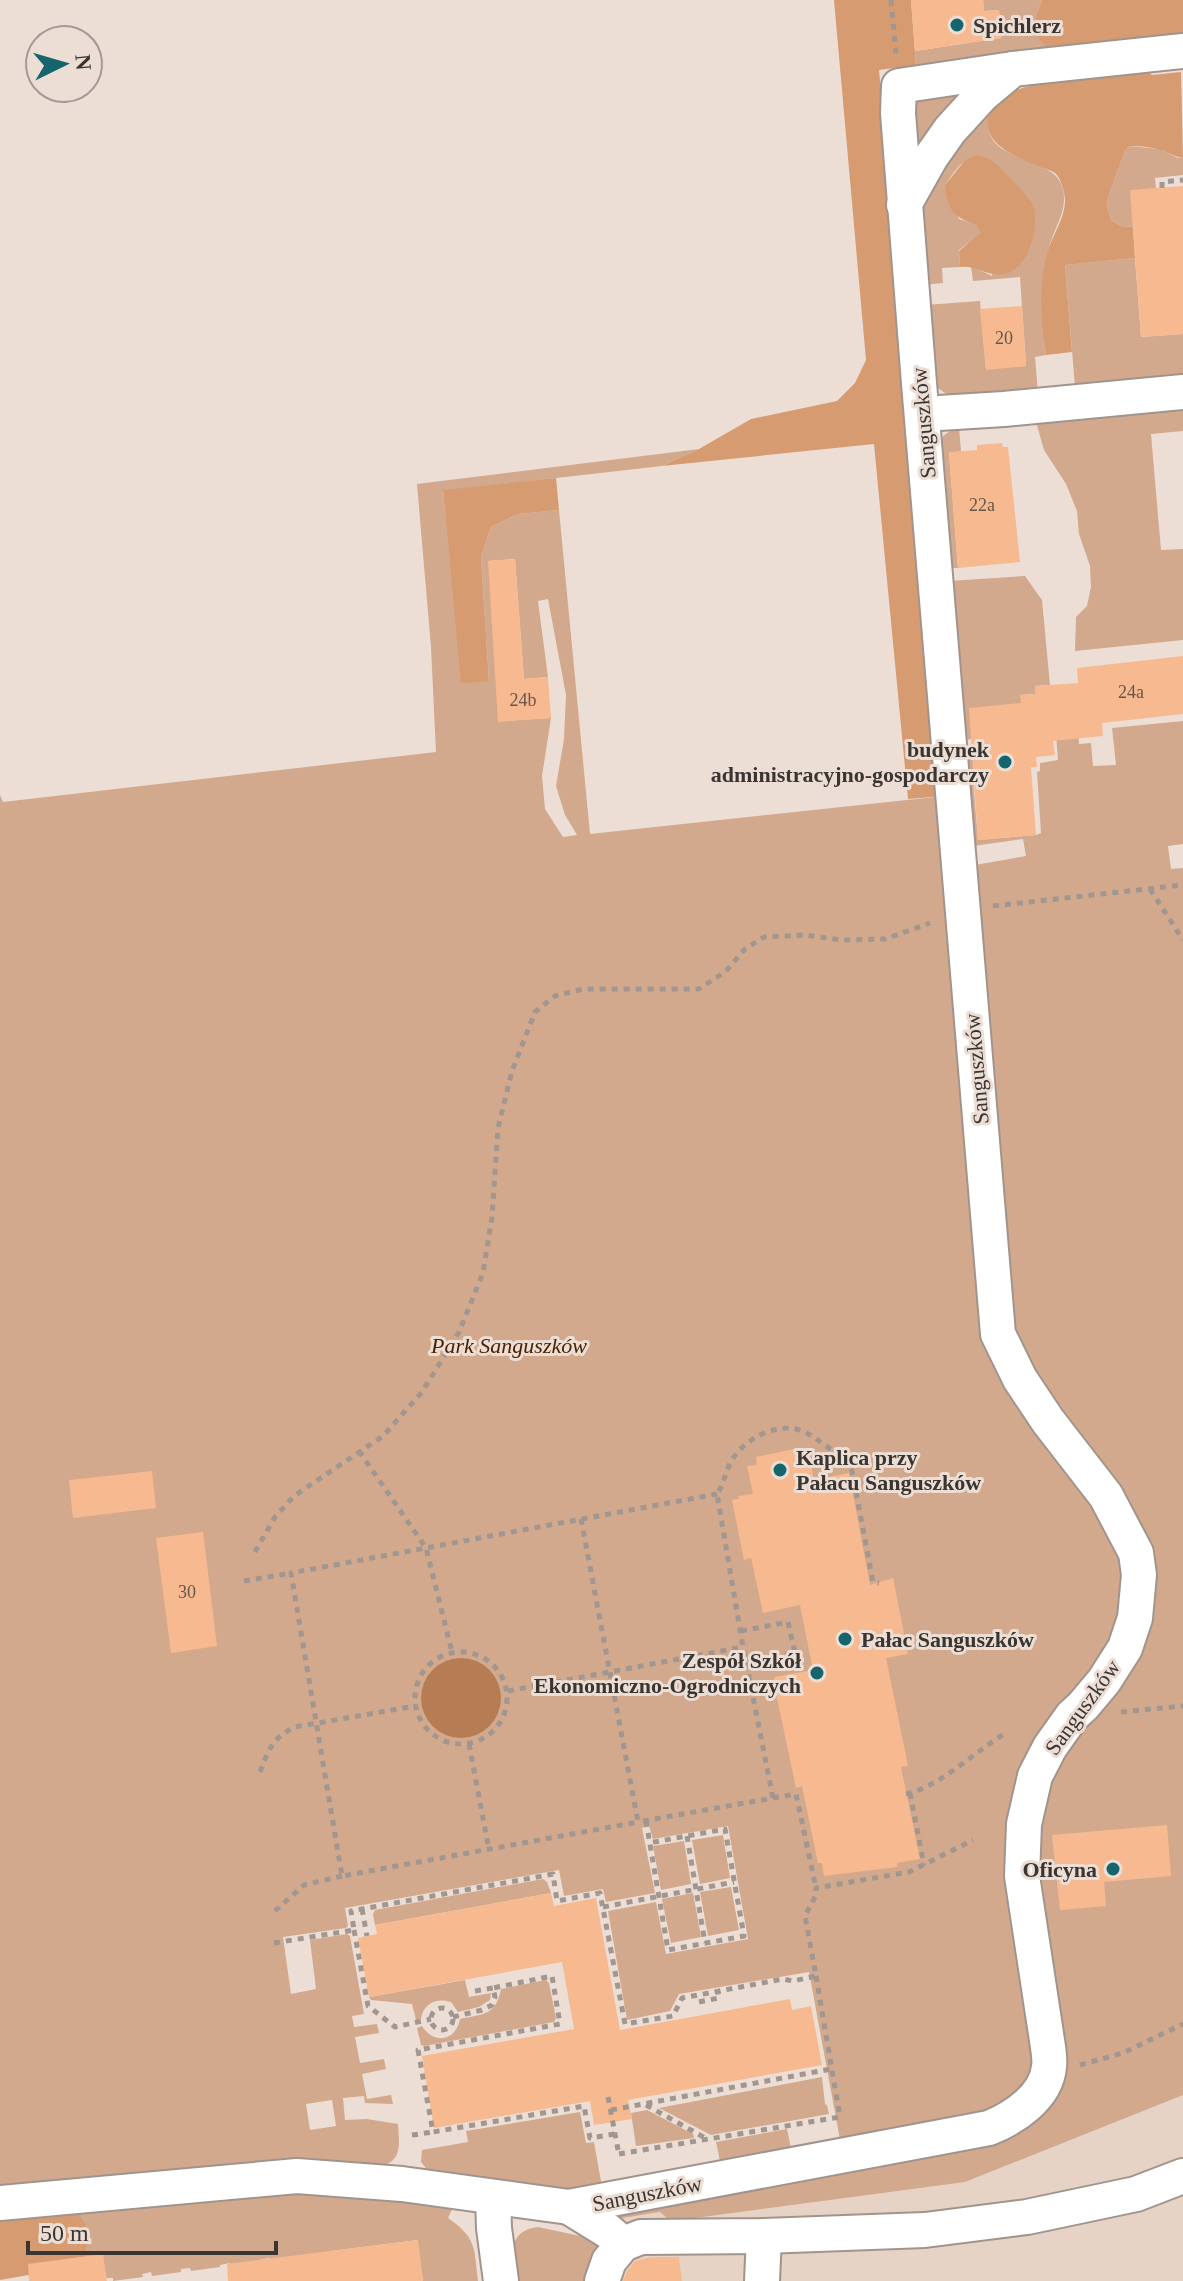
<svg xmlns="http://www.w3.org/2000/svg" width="1183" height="2281" viewBox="0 0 1183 2281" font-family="'Times New Roman',serif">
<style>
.built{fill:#e7d3c5}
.green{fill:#d3a98d;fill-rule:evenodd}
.forest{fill:#d79b71}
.water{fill:#b67c53}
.building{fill:#f7b98f}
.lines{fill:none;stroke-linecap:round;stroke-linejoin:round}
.minor-casing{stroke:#a1948c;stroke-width:38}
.path{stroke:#a19690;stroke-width:5;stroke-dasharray:6 6;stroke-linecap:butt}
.minor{stroke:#fff;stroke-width:34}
.poi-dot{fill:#16646c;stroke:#ecded5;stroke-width:3}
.labels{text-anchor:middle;stroke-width:6;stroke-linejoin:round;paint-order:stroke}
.number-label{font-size:18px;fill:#695648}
.poi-label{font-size:22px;font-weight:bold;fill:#3a3531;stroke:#ecded5;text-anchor:start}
.street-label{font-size:22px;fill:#3a3531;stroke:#ecded5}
.park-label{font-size:22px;font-style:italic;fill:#4a2302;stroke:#ecded5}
</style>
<rect width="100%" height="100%" fill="#ecded5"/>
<polygon class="built" points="1183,2079 1183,2281 580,2281 608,2231 623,2218 850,2184"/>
<g class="green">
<polygon points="983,0 1042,0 1037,13 1049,51 916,65 915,51 1001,38 999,10 984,11"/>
<polygon points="952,94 956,99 924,141 919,144 916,140 913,103 916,99"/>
<path d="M 992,104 C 969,166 1051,151 1062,186 C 1070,210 1053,228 1048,251 C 1041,281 1042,324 1046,355 L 1035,357 L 1038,393 L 952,398 L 931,383 L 925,305 L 980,301 L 986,369 L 1026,366 L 1020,277 L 973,281 L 971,266 L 992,276 L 1006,176 C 978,146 967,152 945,185 L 959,219 L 978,225 L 980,234 L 959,250 L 960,267 L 942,268 L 943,283 L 923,285 C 922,263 918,239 920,217 C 922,185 970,128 992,104 Z"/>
<polygon points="1129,146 1160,149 1178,158 1183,158 1183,175 1155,178 1156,188 1133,227 1121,226 1111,220 1107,206 1108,197 1125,151"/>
<polygon points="1135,258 1141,337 1183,334 1183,378 1075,387 1065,265"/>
<polygon points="1183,409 1183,431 1151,434 1161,550 1183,549 1183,640 1075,651 1076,617 1087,606 1091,587 1090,566 1079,534 1077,511 1066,484 1044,450 1036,422"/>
<path d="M 959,428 L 961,451 L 949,453 L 958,568 L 948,568 L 937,446 C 942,435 948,431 959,428 Z"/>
<path d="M 699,449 L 662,466 L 443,491 L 462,684 L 489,680 L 481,557 L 491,527 L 518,514 L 559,510 L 590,834 L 944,796 L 975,865 L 1026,856 L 1023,839 L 973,846 L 965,756 L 973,754 L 975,779 L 973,779 L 978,840 L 1036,835 L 1041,833 L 1037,772 L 1040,771 L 1040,763 L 1058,760 L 1054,710 L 1076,709 L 1079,744 L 1091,743 L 1093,766 L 1116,765 L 1112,728 L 1183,721 L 1183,844 L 1168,846 L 1171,869 L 1183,868 L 1183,2095 L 965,2182 L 680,2220 L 668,2219 L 660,2212 L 623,2218 L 614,2225 L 616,2217 L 627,2208 L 841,2145 L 809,1972 L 679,1994 L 670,2011 L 627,2020 L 608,1911 L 656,1902 L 666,1954 L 748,1939 L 728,1826 L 653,1839 L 649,1826 L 642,1828 L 655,1893 L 606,1902 L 603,1889 L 564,1896 L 559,1870 L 345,1908 L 348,1926 L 346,1928 L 283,1937 L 291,1994 L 316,1989 L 310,1940 L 347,1934 L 350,1936 L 364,2014 L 352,2016 L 354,2027 L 377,2024 L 379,2033 L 355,2037 L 360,2063 L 384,2059 L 386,2069 L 362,2074 L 367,2099 L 391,2095 L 393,2104 L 365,2103 L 364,2096 L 343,2098 L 345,2120 L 367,2119 L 398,2124 C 399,2143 403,2160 382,2166 L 313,2159 L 0,2189 L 0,795 L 3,802 L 436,752 L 431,647 L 417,484 ZM 515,559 L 524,679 L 548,677 L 538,601 L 548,599 L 566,695 L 564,739 L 556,786 L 565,815 L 577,835 L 563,837 L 545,809 L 542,776 L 551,718 L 499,721 L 489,561 ZM 332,2100 L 336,2126 L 310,2130 L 306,2104 Z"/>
<polygon points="1025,576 1042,600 1050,685 1035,686 1035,694 1021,695 1021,703 972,739 963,740 949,581"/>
<polygon points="723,1835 730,1878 700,1884 692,1840"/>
<polygon points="684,1841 691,1884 661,1890 653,1846"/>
<polygon points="543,1879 547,1882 551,1893 375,1925 373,1914 375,1910"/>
<polygon points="731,1887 739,1930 708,1936 700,1892"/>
<polygon points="693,1893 701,1937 671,1943 662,1899"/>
<path d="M 465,1980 L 469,1997 L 491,1993 L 490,2000 L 479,2007 L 458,2012 L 451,2002 C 436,1997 423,2004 421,2019 L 416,2020 L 412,2004 L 371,2000 L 369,1997 Z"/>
<path d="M 546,1980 L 549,1983 L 556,2018 L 554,2022 L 424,2046 L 421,2045 L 417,2028 L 422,2026 C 434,2045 456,2041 460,2019 C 484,2014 496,2015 501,1989 Z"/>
<polygon points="822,2077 825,2104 827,2105 829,2114 711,2135 659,2108"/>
<polygon points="647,2110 693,2134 694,2138 636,2146 631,2113"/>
<polygon points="580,2112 586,2143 594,2142 602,2187 551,2191 429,2172 421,2162 422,2150 468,2142 466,2131"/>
<polygon points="787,2129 792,2153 721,2166 716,2142"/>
<path d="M 308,2190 L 369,2194 L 452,2209 L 448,2218 C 477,2238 474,2248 478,2281 L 423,2281 L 417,2240 L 332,2251 L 332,2254 L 300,2255 L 300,2258 L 270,2262 L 269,2258 L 260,2260 L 260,2263 L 230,2266 L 230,2263 L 220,2265 L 220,2267 L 191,2271 L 190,2268 L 181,2269 L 181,2272 L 152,2276 L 151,2272 L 142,2274 L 143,2277 L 113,2281 L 113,2278 L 106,2278 L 86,2257 L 88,2232 L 75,2211 Z"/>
<path d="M 538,2227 L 599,2240 L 603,2237 L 587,2281 L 512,2281 C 512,2257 506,2231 538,2227 Z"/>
</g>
<g class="forest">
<polygon points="834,0 911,0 916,65 879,70 944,796 908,799 874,444 662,466 699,449 751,419 837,401 855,383 866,360"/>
<polygon points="1042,0 1183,0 1183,35 1049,51 1034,33 1037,13"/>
<path d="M 1146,70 L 1152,75 L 1181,72 L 1183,158 C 1176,157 1171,154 1164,151 C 1153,147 1140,146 1129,146 L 1125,151 L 1108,197 L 1107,206 L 1111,220 L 1121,226 L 1133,227 L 1135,258 L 1065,265 L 1072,352 L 1046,355 C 1041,322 1038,286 1047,253 C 1052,236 1065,218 1065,201 C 1065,193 1061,178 1055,173 C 1051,170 1043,168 1038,166 C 1021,159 990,147 988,127 C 987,119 988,109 993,104 C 1016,78 1111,74 1146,70 Z"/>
<path d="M 976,155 C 980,156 984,157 988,158 C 996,162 1032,199 1034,208 C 1039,228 1029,267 1007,273 C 988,279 979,265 960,267 L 959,251 L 980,233 L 977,225 C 953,217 947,210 945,185 L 965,160 Z"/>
<polygon points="556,478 559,510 518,514 491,527 481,557 489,681 461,684 443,490"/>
<path d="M 75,2211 C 90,2224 88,2238 86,2257 L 46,2272 L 0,2280 L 0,2219 Z"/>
</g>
<circle class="water" cx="461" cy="1698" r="40"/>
<g class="building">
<polygon points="911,0 983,0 984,11 999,10 1002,38 915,51"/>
<polygon points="1183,186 1183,334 1141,337 1130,190"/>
<polygon points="1022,306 1026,366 986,370 980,309"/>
<polygon points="1002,443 1003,447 1008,447 1020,562 958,568 949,452 977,450 977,445"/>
<polygon points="515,559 524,679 548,677 551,718 498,722 488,561"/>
<polygon points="1183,656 1183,714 1102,723 1103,736 1053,741 1055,755 1036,757 1037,767 1031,767 1036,835 978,840 969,708 1021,703 1020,695 1035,694 1035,686 1078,683 1077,668"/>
<polygon points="799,1448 800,1456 809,1454 814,1480 849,1473 870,1585 893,1578 908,1654 886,1658 908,1766 901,1767 920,1859 897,1863 897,1867 824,1876 822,1863 818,1863 802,1786 796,1788 775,1689 774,1677 813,1670 800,1605 763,1613 751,1558 744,1560 732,1500 739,1499 738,1496 753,1494 747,1466 757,1465 756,1457"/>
<polygon points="152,1471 156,1508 73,1518 69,1480"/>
<polygon points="203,1532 217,1646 171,1653 156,1538"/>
<polygon points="1167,1825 1171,1876 1104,1882 1106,1906 1060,1910 1052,1835"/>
<polygon points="551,1893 554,1906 596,1898 620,2030 790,1999 792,2010 811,2006 822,2065 628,2100 632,2119 594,2125 590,2101 434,2128 422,2056 574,2029 562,1962 369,1997 358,1938 377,1934 375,1925"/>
<polygon points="418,2240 423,2281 228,2281 227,2264"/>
<polygon points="103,2254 107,2281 29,2281 28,2264"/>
<polygon points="651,2257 679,2257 682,2281 623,2281 627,2271 635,2261"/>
</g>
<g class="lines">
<g class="minor-casing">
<g id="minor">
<polyline points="904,205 931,157 950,130 982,95 1013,69 1183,51"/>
<polyline points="923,414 1004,409 1183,392"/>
<polyline points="493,2197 494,2228 501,2281"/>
<path d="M 0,2203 L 297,2176 L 402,2184 L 569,2207 L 989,2128 C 1014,2118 1046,2097 1049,2067 C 1050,2061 1049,2054 1048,2047 L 1022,1876 L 1024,1824 L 1035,1776 L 1050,1747 L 1072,1716 L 1083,1706 L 1104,1681 L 1125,1648 L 1135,1618 L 1139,1575 L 1136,1553 L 1106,1496 L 1048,1421 L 1020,1379 L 998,1334 L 919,383 L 898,113 L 899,86 L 1013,69"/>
<polyline points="569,2207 608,2231 623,2244 609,2261 602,2281"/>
<polyline points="623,2244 641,2237 764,2236 925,2230 1027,2217 1136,2194 1183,2176"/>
<polyline points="762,2281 764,2236"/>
</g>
</g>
<g class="path">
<polyline points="891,0 896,53"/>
<polyline points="1162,188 1162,182 1183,180"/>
<polyline points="1150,889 1183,940"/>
<polyline points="993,906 1183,885"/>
<polyline points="359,1451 426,1548 452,1652"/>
<polyline points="581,1519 638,1822 342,1876 291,1573 717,1494"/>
<polyline points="255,1552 275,1517 294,1496 383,1436 422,1392 459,1332 483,1273 492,1217 498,1128 512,1071 535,1012 555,996 583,989 699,989 726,971 745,949 764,937 805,935 841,940 885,939 930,923"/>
<polyline points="244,1581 291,1573"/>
<polyline points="741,1631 788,1622 795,1653 747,1662"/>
<circle cx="461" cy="1698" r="46"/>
<polyline points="792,1653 796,1673"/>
<polyline points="508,1691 743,1647"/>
<polyline points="1121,1712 1183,1706"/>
<polyline points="469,1744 489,1850"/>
<path d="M 260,1772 C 269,1749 272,1738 295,1727 L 415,1706"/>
<polyline points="910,1793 924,1865"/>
<path d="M 906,1794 C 941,1786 975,1751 1006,1733"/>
<path d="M 773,1798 L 743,1647 L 717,1494 C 725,1483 725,1471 732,1460 C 744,1439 778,1421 802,1431 C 818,1437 828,1451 845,1456 L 852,1471 L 873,1582 L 879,1583"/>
<polyline points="643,1821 796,1794 816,1888"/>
<polyline points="646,1821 668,1950 744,1936 725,1829 649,1843"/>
<polyline points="687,1836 705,1943"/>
<polyline points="603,1907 734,1882"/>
<polyline points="362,1909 367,1936"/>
<polyline points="275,1911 304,1885 342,1876"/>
<polyline points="354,1930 368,2006 395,2027 431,2019"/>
<polyline points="274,1943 354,1930 351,1911 553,1874 557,1901 600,1893 625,2024 673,2016 682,1998 783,1979 793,1981 816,1976 805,1916 816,1895 816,1888 909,1872 973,1840"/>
<polyline points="816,1976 840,2117"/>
<polyline points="475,1991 493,1988"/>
<polyline points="699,2002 719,1998 718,1992"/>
<circle cx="442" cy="2019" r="11"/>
<polyline points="453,2017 482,2010 492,2005 495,1997 493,1988 552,1976 560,2024 418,2050 433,2132 584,2106 590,2138 615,2134"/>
<polyline points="1080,2065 1123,2053 1183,2024"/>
<polyline points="608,2097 619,2155"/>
<polyline points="646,2105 707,2139"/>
<polyline points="611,2110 831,2069"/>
<polyline points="412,2135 433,2132"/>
<polyline points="619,2154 840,2117"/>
</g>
<use href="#minor" class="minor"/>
</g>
<g class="poi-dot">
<circle cx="957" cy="25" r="8"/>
<circle cx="1005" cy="762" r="8"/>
<circle cx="780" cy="1470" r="8"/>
<circle cx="845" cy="1639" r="8"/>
<circle cx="817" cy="1673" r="8"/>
<circle cx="1113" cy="1869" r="8"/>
</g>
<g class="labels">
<g class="number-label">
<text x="1004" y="344">20</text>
<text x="982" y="511">22a</text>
<text x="1131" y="698">24a</text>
<text x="523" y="706">24b</text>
<text x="187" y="1598">30</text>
</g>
<g class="poi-label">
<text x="973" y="33">Spichlerz</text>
<text x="989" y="757" text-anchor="end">budynek<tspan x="989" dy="25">administracyjno-gospodarczy</tspan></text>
<text x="796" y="1465">Kaplica przy<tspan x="796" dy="25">Pałacu Sanguszków</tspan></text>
<text x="861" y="1647">Pałac Sanguszków</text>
<text x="801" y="1668" text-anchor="end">Zespół Szkół<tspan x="801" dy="25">Ekonomiczno-Ogrodniczych</tspan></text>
<text x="1097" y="1877" text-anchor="end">Oficyna</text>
</g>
<g class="street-label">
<text transform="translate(923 423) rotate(-95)" y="8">Sanguszków</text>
<text transform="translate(976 1069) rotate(-95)" y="8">Sanguszków</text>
<text transform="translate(1082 1707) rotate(-54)" y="8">Sanguszków</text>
<text transform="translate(647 2193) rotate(-11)" y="8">Sanguszków</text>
</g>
<g class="park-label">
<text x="509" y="1353">Park Sanguszków</text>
</g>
</g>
<g transform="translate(64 64) rotate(85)"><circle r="38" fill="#ecded5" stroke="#a59a93" stroke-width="2"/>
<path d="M0-6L14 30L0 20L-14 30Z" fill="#16646c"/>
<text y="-12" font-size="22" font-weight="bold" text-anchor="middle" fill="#3a3531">N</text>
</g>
<path d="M28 2241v12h248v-12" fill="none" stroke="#3a3531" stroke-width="4"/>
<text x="40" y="2241" font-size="24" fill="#3a3531" stroke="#ecded5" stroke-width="6" paint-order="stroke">50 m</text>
</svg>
